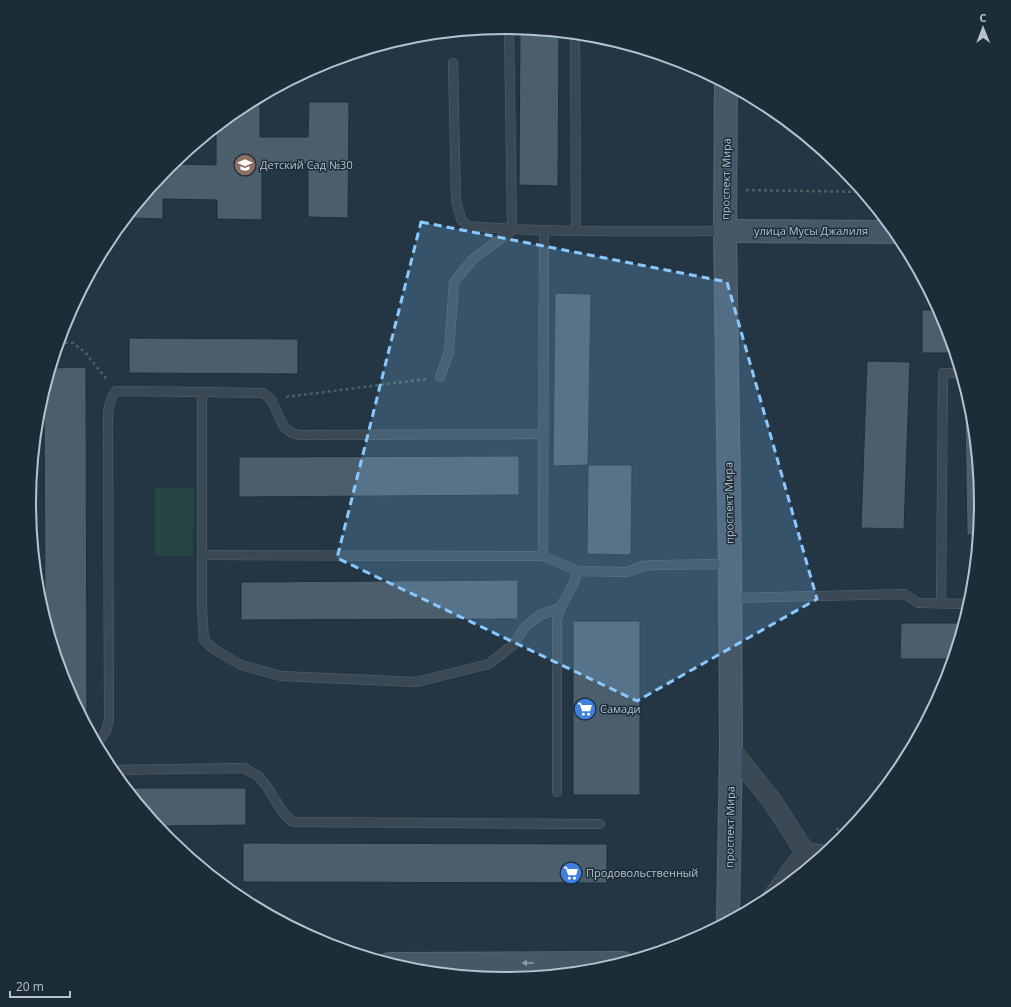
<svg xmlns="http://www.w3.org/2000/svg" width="1011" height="1007" viewBox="0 0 1011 1007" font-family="'Open Sans',sans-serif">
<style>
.green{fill:#264543}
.building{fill:#4a5e6c;stroke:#1f2f3a}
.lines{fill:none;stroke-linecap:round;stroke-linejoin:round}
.lane-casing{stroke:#576570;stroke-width:10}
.street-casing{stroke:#576570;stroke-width:20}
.secondary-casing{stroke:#576570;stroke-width:24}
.path{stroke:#466261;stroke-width:2.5;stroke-dasharray:3 3;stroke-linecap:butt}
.lane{stroke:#394853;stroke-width:9}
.street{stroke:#394853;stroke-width:19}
.secondary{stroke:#465767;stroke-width:22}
.oneway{fill:#8f9da9}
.marked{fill:#89c8ff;fill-opacity:0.2;stroke:#89c8ff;stroke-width:3;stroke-dasharray:8 5;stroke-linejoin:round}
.labels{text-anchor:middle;stroke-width:3;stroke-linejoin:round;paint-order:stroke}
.poi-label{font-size:11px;fill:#b6c2cd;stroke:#1d2d38;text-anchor:start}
.street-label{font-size:11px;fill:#b6c2cd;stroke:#1d2d38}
.rim{fill:none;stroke:#b6c2cd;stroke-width:2}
</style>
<rect width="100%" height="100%" fill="#243644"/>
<polygon class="green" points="155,488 194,488 193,556 155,556"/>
<g class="building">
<polygon points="520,28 559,32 558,186 519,185"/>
<polygon points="250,102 260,102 260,137 308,137 309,102 349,102 348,218 308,217 308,164 262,163 262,220 217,219 217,200 163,199 163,219 127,218 171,164 216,165 216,128 241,107"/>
<polygon points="555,293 591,294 588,465 553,466"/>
<polygon points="922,310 940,310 946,321 955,353 922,353"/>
<polygon points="129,338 298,339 298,374 129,373"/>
<polygon points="867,361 910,362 904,529 861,528"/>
<polygon points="86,367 87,727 65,686 45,619 44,390 51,368"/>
<polygon points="965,421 974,421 982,504 979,535 967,535"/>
<polygon points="519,456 519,495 239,497 239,457"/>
<polygon points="588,465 632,465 631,555 587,554"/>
<polygon points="518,580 518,619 241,620 241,582"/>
<rect x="573" y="621" width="67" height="174"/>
<polygon points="901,623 965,623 954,659 900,659"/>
<polygon points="126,788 246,788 246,825 156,826"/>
<polygon points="243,843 607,844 607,883 243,882"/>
</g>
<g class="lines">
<g class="lane-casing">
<g id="lane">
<polyline points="575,34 576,231"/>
<path d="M 453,63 L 456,200 L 461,219 L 467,226 C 553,233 639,231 725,231"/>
<polyline points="544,231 543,556 578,571"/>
<polyline points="440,377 449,352 454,282 473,259 512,230 509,27"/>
<polyline points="202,392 202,609 204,640 215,650 241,665 281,676 416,682 489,664 513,645 525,627 540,615 560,608"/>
<polyline points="203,555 543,556"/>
<polyline points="731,598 905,594 918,603 971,604"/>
<polyline points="941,603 943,373 961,373"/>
<path d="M 97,744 L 106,731 L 109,719 L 108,417 C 108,408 110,399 116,391 L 202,392 L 263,393 L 271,399 L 284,427 L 292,433 L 299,435 L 543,434"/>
<path d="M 110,770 L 244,768 C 248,771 254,773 258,776 C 273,790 277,810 293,822 L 600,824"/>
<polyline points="557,792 557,621 560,608 573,585 578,571 627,572 643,566 655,565 730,564"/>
</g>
</g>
<g class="street-casing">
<g id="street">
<polyline points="731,749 772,801 805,852 771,899"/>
<polyline points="805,852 825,855"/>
</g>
</g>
<g class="secondary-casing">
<g id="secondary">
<polyline points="726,84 725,231 730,564 731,749 728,922"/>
<polyline points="725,231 896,232"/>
<polyline points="389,964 623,963"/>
</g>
</g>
<g class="path">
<polyline points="746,190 863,192"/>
<polyline points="59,342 73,343 85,352 107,380"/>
<polyline points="286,397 426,379"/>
<polyline points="836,829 851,830"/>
</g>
<use href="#lane" class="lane"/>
<use href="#street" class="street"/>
<use href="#secondary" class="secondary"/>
</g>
<defs><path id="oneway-solid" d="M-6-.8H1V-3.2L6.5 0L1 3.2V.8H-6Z"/></defs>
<use class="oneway" href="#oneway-solid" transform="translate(528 963) rotate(180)"/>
<path class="marked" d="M 421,222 L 727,282 L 817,599 L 637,701 L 337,558 Z"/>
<defs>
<g id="school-disc" transform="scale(1.15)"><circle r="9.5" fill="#8d6e63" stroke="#1d2d38"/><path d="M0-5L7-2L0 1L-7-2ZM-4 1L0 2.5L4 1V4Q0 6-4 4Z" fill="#fff"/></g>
<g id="supermarket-disc" transform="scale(1.15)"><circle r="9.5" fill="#3f7fe0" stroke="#1d2d38"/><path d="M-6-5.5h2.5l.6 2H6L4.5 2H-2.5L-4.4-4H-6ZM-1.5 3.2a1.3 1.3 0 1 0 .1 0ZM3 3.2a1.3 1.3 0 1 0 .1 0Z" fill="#fff"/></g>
</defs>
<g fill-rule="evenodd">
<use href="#school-disc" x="245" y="165"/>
<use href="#supermarket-disc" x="585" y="709"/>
<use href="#supermarket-disc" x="571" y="873"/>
</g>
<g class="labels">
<g class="poi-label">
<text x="260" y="169">Детский Сад №30</text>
<text x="600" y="713">Самади</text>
<text x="586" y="877">Продовольственный</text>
</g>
<g class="street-label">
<text transform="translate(726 179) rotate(-89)" y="4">проспект Мира</text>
<text x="811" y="235">улица Мусы Джалиля</text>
<text transform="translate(729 503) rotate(-91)" y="4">проспект Мира</text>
<text transform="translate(730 827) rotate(-89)" y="4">проспект Мира</text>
</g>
</g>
<path d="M0 0H1011V1007H0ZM36 503a469 469 0 1 1 938 0a469 469 0 1 1-938 0Z" fill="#1d2d38" fill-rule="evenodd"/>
<path class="rim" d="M36 503a469 469 0 1 1 938 0a469 469 0 1 1-938 0Z"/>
<g transform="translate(983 28) rotate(359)" stroke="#1d2d38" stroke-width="3" paint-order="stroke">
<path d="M0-3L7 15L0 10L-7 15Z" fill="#b6c2cd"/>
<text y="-6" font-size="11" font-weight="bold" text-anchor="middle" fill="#b6c2cd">С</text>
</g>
<path d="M10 991v6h60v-6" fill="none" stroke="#b6c2cd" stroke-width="2"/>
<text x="16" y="991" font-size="12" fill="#b6c2cd" stroke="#1d2d38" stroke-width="3" paint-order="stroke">20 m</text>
</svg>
